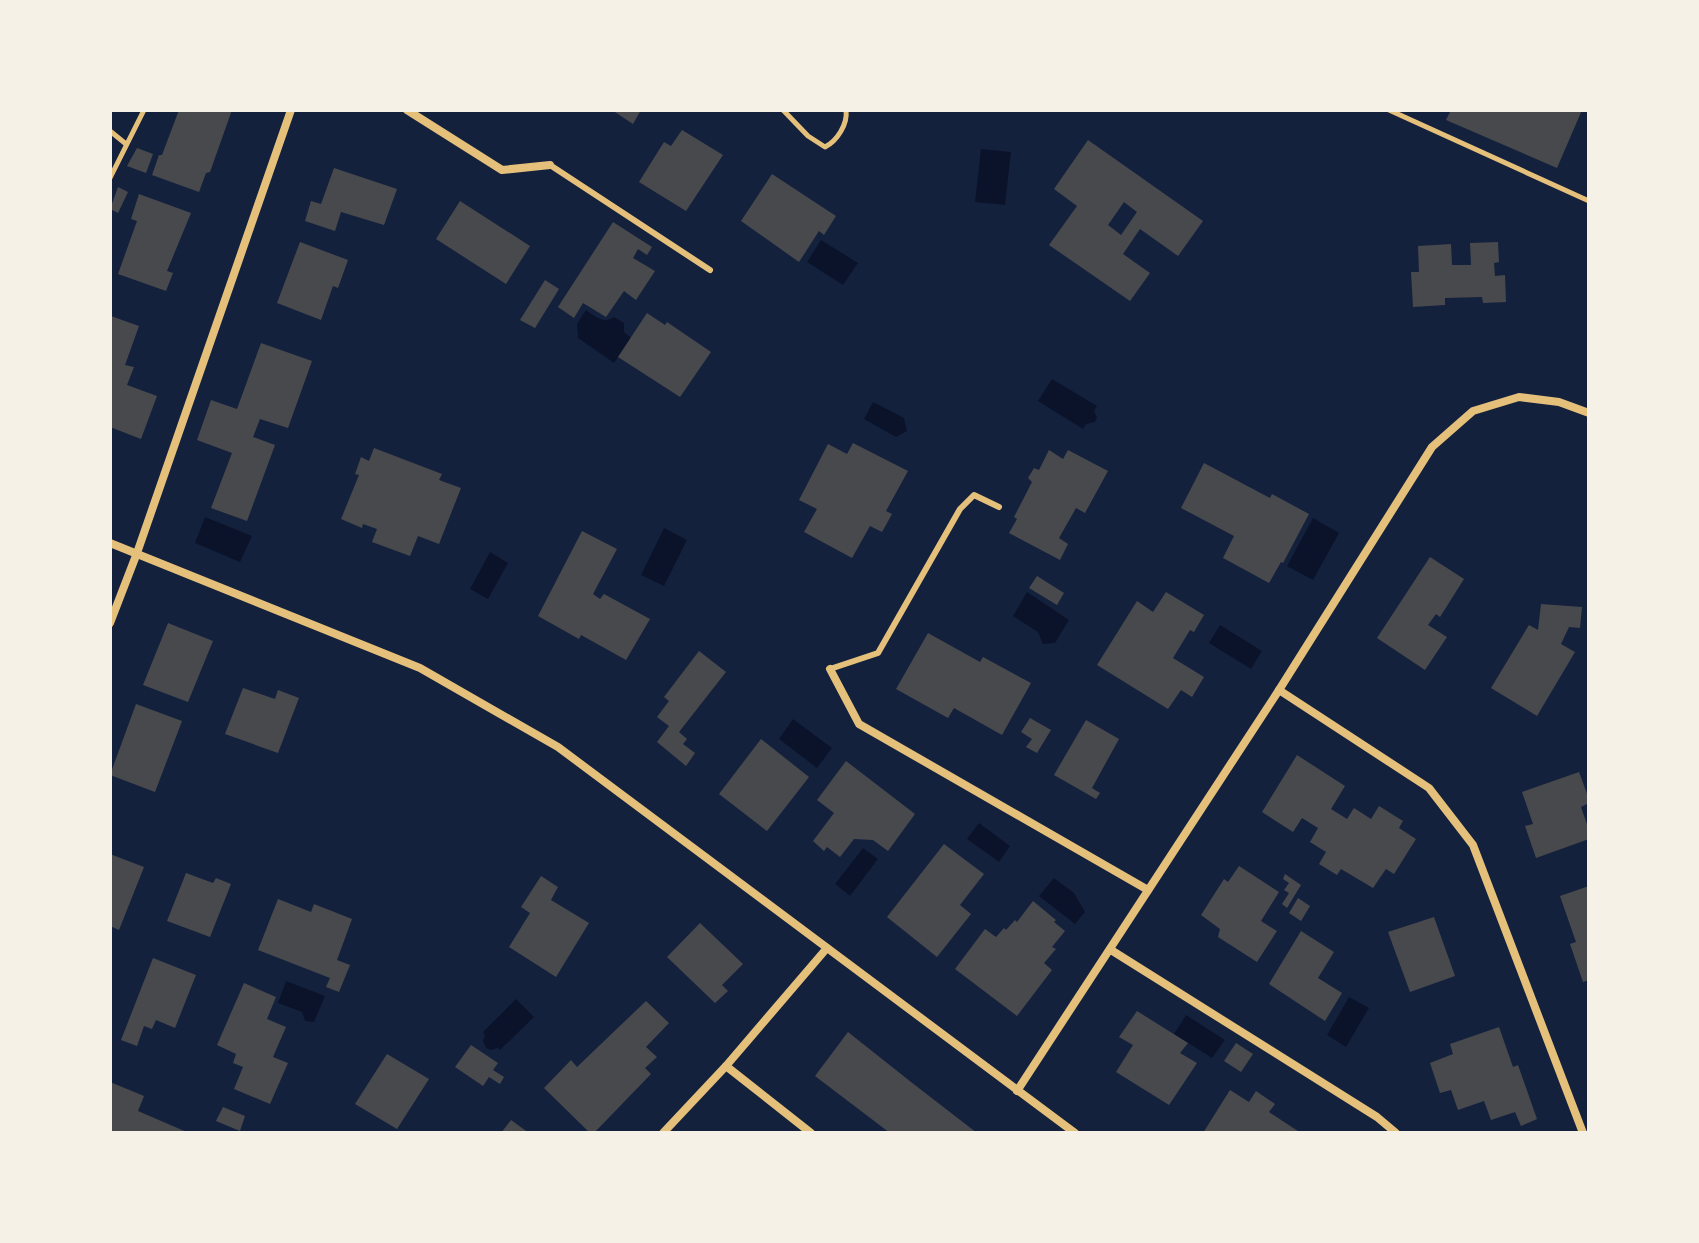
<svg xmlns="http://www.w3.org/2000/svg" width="1699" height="1243" viewBox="0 0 1699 1243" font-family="Lato,sans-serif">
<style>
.water{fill:#0b132b}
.building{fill:#48494c;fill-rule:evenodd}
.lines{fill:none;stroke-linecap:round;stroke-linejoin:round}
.path{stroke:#e5c07b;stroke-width:5}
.service{stroke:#e5c07b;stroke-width:6}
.minor{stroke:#e5c07b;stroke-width:8}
</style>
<rect width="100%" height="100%" fill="#14213d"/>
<g class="water">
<polygon points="981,149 1011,152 1005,205 975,202"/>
<polygon points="821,240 858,263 843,285 807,262"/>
<path d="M 586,310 C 596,317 603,324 614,317 L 624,323 L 624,332 L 631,338 L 614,363 L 578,338 L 577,324 Z"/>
<polygon points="1052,379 1097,406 1094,411 1097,417 1095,422 1086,424 1083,429 1038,401"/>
<polygon points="873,402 904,418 907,431 896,437 864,419"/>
<polygon points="205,517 252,536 240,562 195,543"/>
<polygon points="1313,518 1339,533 1313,580 1287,566"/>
<polygon points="664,528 687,540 664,586 641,575"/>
<polygon points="490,552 508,563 488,599 470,589"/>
<polygon points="1027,592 1069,620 1055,643 1043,644 1038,632 1013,616"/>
<polygon points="1220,625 1262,651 1251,669 1209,643"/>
<polygon points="793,719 832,748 817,768 779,739"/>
<polygon points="979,823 1010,846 999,862 967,839"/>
<polygon points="863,848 878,859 850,896 835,884"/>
<polygon points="1054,878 1074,893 1085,912 1075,924 1039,896"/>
<polygon points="286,981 325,996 314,1022 305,1021 302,1012 278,1003"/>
<polygon points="1349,997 1369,1008 1346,1047 1327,1035"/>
<polygon points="516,999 534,1017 500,1050 498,1048 491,1050 486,1048 483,1041 485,1035 483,1032"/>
<polygon points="1186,1015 1225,1040 1212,1058 1174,1034"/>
</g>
<g class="building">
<polygon points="179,110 232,110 210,172 206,173 199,192 152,175 159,155 162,155"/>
<polygon points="612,110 641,110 633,124"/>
<polygon points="1451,110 1582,110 1557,168 1446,120"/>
<polygon points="682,130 723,155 686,211 639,182 664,142 671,146"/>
<path d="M 1088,140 L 1203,221 L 1178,256 L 1140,229 L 1123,254 L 1150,273 L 1130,301 L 1049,245 L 1077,206 L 1054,189 ZM 1124,202 L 1137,212 L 1121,235 L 1108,225 Z"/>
<polygon points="137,148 153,154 146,173 127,166"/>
<polygon points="334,168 397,189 384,225 341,212 335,231 305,221 311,201 321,204"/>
<polygon points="772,174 836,216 824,235 819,231 799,262 741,221"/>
<polygon points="118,187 128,192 118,213 110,209"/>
<polygon points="139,194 191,213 167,271 173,273 166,291 118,274 137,221 131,219"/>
<polygon points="460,201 530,246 506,284 436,239"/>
<polygon points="613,222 652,247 647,255 638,249 633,258 655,271 636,300 624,291 606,317 583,303 574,318 558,307"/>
<polygon points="300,242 348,260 338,288 333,286 321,320 277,303"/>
<polygon points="1498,242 1499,262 1494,263 1495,276 1505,275 1506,302 1483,303 1482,297 1445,298 1445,305 1413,307 1411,272 1419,272 1418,246 1451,244 1452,265 1471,265 1470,243"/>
<polygon points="545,280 559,289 535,328 520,320"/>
<polygon points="647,313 665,325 667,322 711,352 680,397 618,357"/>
<polygon points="111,316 139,326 125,365 134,367 127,385 157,396 141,439 110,427"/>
<polygon points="261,343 312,361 288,428 260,419 253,437 275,445 247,521 211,508 232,453 197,440 211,400 237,409"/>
<polygon points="853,443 908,471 886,511 892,514 882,532 870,526 852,558 804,532 817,509 799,500 828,444 847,454"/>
<polygon points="374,448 442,474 439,480 461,488 439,544 418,536 410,556 372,542 377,529 363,524 362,528 341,519 359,475 355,474 361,457 369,461"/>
<polygon points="1049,450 1063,459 1068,450 1108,471 1085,513 1076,508 1059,538 1068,544 1060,560 1009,533 1017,519 1014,517 1032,482 1028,478 1034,468 1039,470"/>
<polygon points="1204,463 1270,498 1272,494 1309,514 1283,563 1281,562 1269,583 1223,558 1234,536 1181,508"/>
<polygon points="582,531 617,549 593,594 600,599 604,594 650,619 626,660 581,635 579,639 538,616"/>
<polygon points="1430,557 1464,579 1440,617 1436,614 1428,625 1447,637 1425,670 1377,638"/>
<polygon points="1037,576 1064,593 1057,605 1029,588"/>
<polygon points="1166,592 1204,615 1194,632 1190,630 1173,658 1204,677 1192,697 1181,690 1168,709 1097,665 1137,601 1153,612"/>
<polygon points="1541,604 1582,607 1580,628 1569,627 1561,644 1575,652 1537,716 1491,688 1529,625 1538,630"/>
<polygon points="168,623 213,641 188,702 143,685"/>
<polygon points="928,633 980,662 983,657 1031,683 1002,735 954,708 948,718 896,689"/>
<polygon points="699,651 726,672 679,732 687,739 683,744 695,753 686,766 657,742 669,726 657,717 669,701 664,697"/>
<polygon points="243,688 275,699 278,690 299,698 278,753 225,734"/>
<polygon points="136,704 182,721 155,792 110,775"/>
<polygon points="1030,718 1051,730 1037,753 1026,747 1032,739 1021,732"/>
<polygon points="1086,720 1119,739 1092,788 1100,793 1096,799 1054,775"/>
<polygon points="761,739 809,777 767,831 719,794"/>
<polygon points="1297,755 1345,786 1331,809 1347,819 1354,808 1371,819 1379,806 1403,821 1399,828 1416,839 1394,874 1386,869 1373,888 1341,869 1337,875 1319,864 1326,852 1310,842 1318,828 1302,818 1293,832 1262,812"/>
<polygon points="846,761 915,814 888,851 873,840 854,839 840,857 827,847 824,851 813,841 834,813 817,800"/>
<polygon points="1579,772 1589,799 1589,803 1581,807 1589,830 1589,839 1536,858 1525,826 1533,824 1522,792"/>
<polygon points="944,844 984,874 960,905 971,914 937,957 887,917"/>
<polygon points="110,854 144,867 119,930 110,926"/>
<polygon points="1239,866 1279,892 1261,921 1277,931 1257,962 1218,937 1220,929 1201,915 1224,879 1228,882"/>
<polygon points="186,873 213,883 216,878 231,884 210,937 167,921"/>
<polygon points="1285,874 1301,885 1287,908 1282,904 1289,893 1284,890 1289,883 1283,879"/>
<polygon points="541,876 558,887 551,900 589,923 556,977 509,947 530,913 521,907"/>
<polygon points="1589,886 1589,980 1583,982 1570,944 1576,942 1560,896"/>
<polygon points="1298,898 1310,906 1301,921 1289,913"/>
<polygon points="278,899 311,912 314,904 352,919 337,960 350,965 339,992 326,987 330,978 258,950"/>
<polygon points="1033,901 1056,920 1054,922 1065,931 1052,947 1056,949 1044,963 1052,970 1017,1016 955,969 985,929 996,937 1004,928 1006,930 1015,920 1017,922"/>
<polygon points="1434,917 1455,976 1410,992 1388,932"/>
<polygon points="700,923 743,964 722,985 728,991 715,1003 667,957"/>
<polygon points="1301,931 1334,952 1318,978 1342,993 1325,1021 1269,984"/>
<polygon points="153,958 196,975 175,1028 156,1020 152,1029 144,1026 137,1046 121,1040"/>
<polygon points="244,983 276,997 267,1019 286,1027 273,1057 288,1063 270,1104 234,1089 243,1067 233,1063 236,1054 217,1045"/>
<polygon points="646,1001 669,1023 646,1047 657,1057 645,1068 651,1074 594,1133 590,1133 544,1088 571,1060 577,1067"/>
<polygon points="1137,1011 1188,1043 1180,1053 1197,1063 1169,1105 1116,1072 1133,1045 1119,1037"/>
<polygon points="1499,1027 1513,1067 1518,1065 1537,1119 1521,1126 1515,1112 1491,1120 1484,1101 1458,1110 1451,1090 1440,1093 1430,1063 1453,1054 1450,1044"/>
<polygon points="848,1032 911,1082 977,1133 890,1133 815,1076"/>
<polygon points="1236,1043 1253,1054 1241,1072 1224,1061"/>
<polygon points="471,1045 498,1063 493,1070 504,1077 500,1084 489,1077 483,1086 455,1067"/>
<polygon points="387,1054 429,1079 397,1129 355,1104"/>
<polygon points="110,1082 144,1096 138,1111 189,1133 110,1133"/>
<polygon points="1230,1090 1249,1102 1256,1091 1275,1104 1269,1112 1301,1133 1203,1133"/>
<polygon points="223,1107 245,1116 240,1131 216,1121"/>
<polygon points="511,1120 529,1133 501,1133"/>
</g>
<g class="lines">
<g class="path">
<path d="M 783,110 L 808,136 L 825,147 C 837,141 848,124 846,110"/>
<polyline points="1389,110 1589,201"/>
<polyline points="110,131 126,144"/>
<polyline points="110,178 144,110"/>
</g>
<g class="service">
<polyline points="550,165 710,270"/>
<polyline points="830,669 878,653 960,509 974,495 999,507"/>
</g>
<g class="minor">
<polyline points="407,110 502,170 550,165"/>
<polyline points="110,543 420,668 558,747 1075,1133"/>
<polyline points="110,623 137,553 291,110"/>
<polyline points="830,669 859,724 1148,890"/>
<polyline points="1279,690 1429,788 1473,845 1583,1133"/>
<polyline points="1111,950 1377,1117 1396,1133"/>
<polyline points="726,1066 811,1133"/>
<polyline points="1017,1091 1279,690 1432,447 1473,411 1519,397 1559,402 1589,413"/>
<polyline points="663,1133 726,1066 827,948"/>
</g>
</g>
<rect width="1699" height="1243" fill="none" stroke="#f6f1e7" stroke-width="224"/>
</svg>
